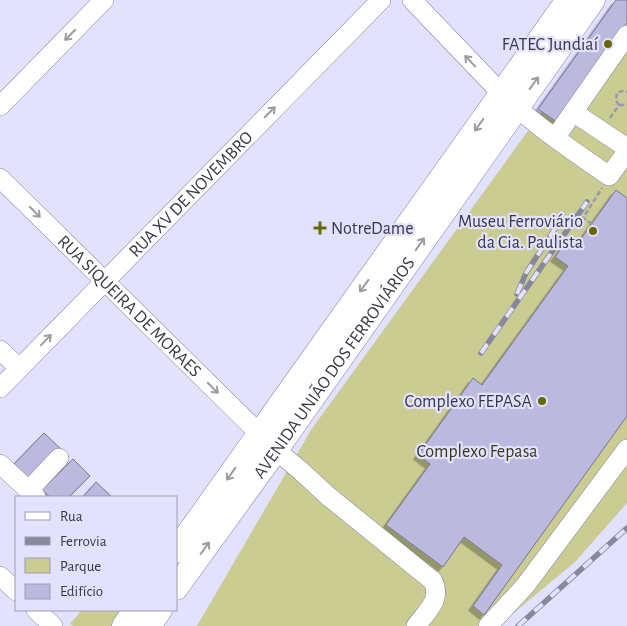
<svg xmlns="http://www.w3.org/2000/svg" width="627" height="626" viewBox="0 0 627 626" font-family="'Alegreya Sans',sans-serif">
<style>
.green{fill:#cacc91}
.building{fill:#bbbade;stroke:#767595;filter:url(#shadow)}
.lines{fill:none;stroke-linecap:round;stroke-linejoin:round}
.minor-casing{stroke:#8180a1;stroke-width:20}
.major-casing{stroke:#8180a1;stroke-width:25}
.path{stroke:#9a99b0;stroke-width:2.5;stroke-dasharray:5 2.5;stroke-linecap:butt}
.minor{stroke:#fff;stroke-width:19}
.major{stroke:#fff;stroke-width:24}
.rail-casing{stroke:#88879c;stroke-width:5.5}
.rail{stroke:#e2e1fe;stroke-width:4;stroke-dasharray:11;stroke-linecap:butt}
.oneway{stroke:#9c9ca2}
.poi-dot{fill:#686802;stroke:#e2e1fe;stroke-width:2}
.labels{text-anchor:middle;stroke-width:4.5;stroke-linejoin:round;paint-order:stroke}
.poi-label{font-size:18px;fill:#393846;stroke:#e2e1fe;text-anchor:end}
.street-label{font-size:18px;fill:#393846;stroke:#e2e1fe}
.park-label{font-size:18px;fill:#383915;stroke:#e2e1fe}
</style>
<defs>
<filter id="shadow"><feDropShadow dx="-4.5" dy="4.5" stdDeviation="0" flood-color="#0004"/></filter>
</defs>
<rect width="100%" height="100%" fill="#e2e1fe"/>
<g class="green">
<polygon points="623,0 627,0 627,503 575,562 498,626 197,626 311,430"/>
<polygon points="82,610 129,610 117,626 73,626 70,624"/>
</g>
<g class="building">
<polygon points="616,0 627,0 627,23 557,122 538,109"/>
<polygon points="616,190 627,198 627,416 484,615 473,606 502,565 464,537 443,567 386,525 430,464 418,455 473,378 482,385 568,266 555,257 571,235 580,240"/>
<polygon points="44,433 62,450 31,482 13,465"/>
<polygon points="73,459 90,476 69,497 50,497 42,490"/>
<polygon points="96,482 112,497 83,497"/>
</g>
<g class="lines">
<g class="minor-casing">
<g id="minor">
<path d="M 412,0 L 502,94 C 534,125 572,150 609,176 L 627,152"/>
<polyline points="0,106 104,0"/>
<polyline points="573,112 627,148"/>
<polyline points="555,138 627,35"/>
<path id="s1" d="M 0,178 L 276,450 L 301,471 L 328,496 L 433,581 C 442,600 427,611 416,626"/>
<polyline points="0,350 19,368"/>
<path id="s2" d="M 0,388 L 381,0"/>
<polyline points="0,464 36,497"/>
<polyline points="29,490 59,458"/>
<polyline points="0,576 16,591"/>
<polyline points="36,610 53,626"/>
<polyline points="488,626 525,586 627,449"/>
</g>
</g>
<g class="major-casing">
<g id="major">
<polyline points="176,551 568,0"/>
<path id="s3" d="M 176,588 L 276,450 L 593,0"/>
<polyline points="124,626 135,610"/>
<polyline points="149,626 160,610"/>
</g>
</g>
<g class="path">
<polyline points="619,105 616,101 617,93 622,91 627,92"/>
<polyline points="619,105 627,105"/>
<polyline points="610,118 619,105"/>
<polyline points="592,224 583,218 602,188"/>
</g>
<use href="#minor" class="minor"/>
<use href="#major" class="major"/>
<g class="rail-casing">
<g id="rail">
<polyline points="517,294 526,273 558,224"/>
<polyline points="481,353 587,202"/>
<polyline points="518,626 627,528"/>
</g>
</g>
<use href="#rail" class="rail"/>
</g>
<defs><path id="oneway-shaft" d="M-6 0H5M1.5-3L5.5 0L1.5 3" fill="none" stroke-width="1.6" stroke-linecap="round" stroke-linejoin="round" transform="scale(1.25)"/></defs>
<g class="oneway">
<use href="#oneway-shaft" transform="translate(70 35) rotate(135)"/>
<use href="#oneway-shaft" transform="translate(470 61) rotate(-134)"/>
<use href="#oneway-shaft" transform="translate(534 83) rotate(-54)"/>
<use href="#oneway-shaft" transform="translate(270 112) rotate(-45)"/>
<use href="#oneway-shaft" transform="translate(479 125) rotate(126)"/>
<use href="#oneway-shaft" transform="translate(35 212) rotate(45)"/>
<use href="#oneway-shaft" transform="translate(420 244) rotate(-55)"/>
<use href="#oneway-shaft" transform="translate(364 286) rotate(126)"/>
<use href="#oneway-shaft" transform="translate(46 340) rotate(-46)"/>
<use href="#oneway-shaft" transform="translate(213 388) rotate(45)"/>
<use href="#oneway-shaft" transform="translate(231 474) rotate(125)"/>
<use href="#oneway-shaft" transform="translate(205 548) rotate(-54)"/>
</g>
<g class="poi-dot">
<circle cx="608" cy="44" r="5"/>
<path d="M317.5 220.5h5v5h5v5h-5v5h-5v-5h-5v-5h5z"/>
<circle cx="593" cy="231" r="5"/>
<circle cx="542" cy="401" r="5"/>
</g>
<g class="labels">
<g class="poi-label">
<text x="598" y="50">FATEC Jundiaí</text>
<text x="583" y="227">Museu Ferroviário<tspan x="583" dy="21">da Cia. Paulista</tspan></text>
<text x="331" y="234" text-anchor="start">NotreDame</text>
<text x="532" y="407">Complexo FEPASA</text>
</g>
<g class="street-label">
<text dy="6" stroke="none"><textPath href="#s2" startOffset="272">RUA XV DE NOVEMBRO</textPath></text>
<text dy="6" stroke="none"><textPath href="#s1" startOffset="182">RUA SIQUEIRA DE MORAES</textPath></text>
<text dy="6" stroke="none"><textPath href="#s3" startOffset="271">AVENIDA UNIÃO DOS FERROVIÁRIOS</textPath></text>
</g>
<g class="park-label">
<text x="477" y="457">Complexo Fepasa</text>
</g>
</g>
<rect x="15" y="496" width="162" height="115" fill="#e2e1fe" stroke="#9e9db4"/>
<rect x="25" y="512" width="25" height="8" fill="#ffffff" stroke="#9e9db4"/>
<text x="60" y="521" font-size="15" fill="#393846">Rua</text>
<rect x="25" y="537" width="25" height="8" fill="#88879c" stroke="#9e9db4"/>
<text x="60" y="546" font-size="15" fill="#393846">Ferrovia</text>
<rect x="25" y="558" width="25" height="15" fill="#cacc91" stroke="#9e9db4"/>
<text x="60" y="571" font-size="15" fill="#393846">Parque</text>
<rect x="25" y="584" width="25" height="15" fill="#bbbade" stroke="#9e9db4"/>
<text x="60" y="596" font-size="15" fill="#393846">Edifício</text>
</svg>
